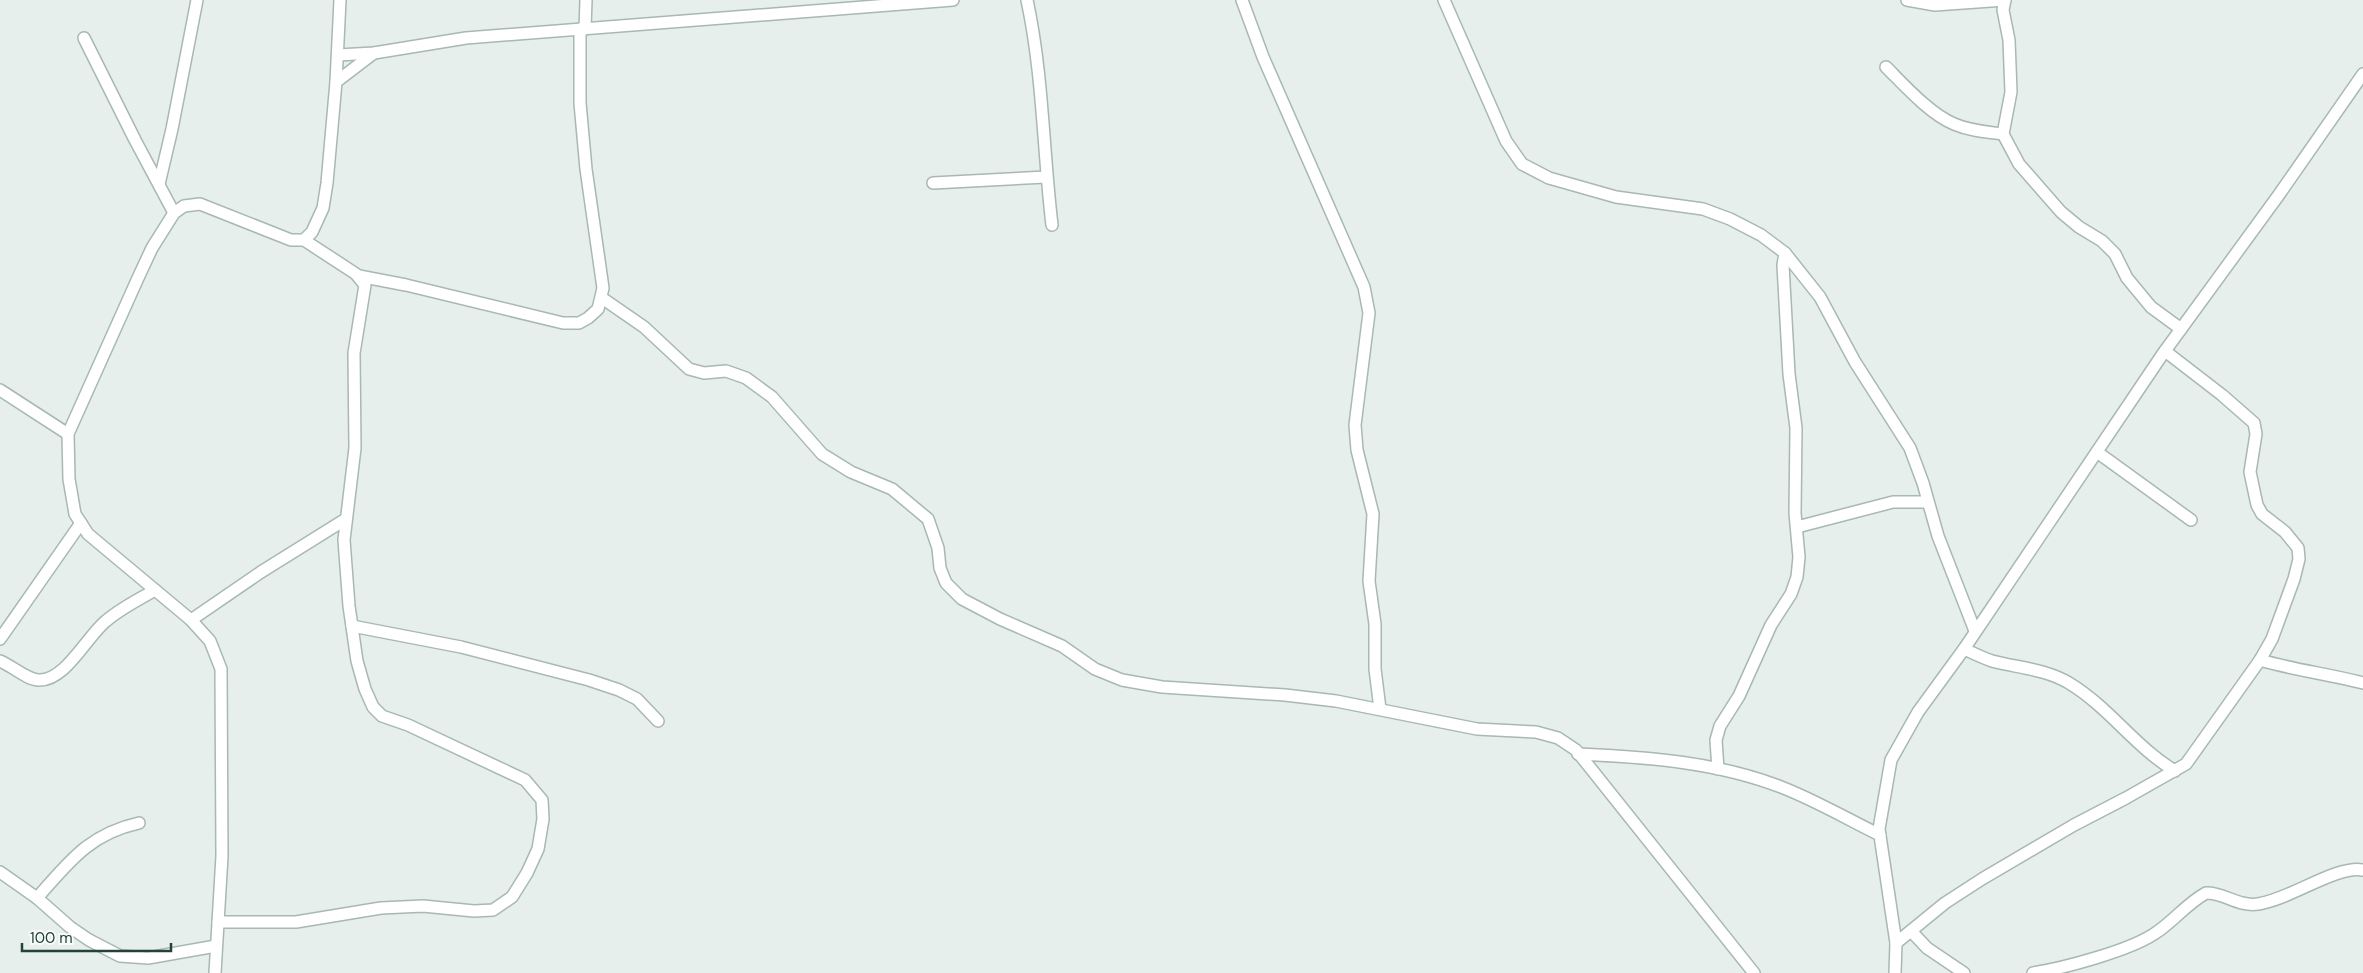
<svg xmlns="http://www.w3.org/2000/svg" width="2363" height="973" viewBox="0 0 2363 973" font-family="'DM Sans',sans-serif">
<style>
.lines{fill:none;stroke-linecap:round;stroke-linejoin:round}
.minor-casing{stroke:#a8b8b2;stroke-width:14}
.minor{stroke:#fff;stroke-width:11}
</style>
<rect width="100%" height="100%" fill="#e6efeb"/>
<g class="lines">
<g class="minor-casing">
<g id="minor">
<path d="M 1027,0 C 1043,74 1043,150 1052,225"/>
<polyline points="1242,0 1263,57 1364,287 1369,313 1355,425 1357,450 1373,514 1369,581 1375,624 1375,669 1380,709"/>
<polyline points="1444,0 1506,141 1522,164 1549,178 1616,197 1703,209 1730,219 1761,235 1785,253 1820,297 1855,362 1910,448 1923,483 1938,536 1975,631"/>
<polyline points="1907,0 1935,5 2005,0"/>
<polyline points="2005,0 2003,10 2009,40 2011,92 2003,134 2019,164 2061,212 2079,227 2102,241 2115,254 2127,278 2151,307 2181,329"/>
<polyline points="585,29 586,0"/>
<polyline points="84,38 135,140 174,213"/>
<polyline points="338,55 374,53 466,38 953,0"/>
<path d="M 1886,67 C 1905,86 1930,114 1954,124 C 1970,131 1987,132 2003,134"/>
<polyline points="336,82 374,53"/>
<polyline points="933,183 1046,177"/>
<polyline points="159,184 172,129 197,0"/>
<polyline points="359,276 406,285 563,323 579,323 588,318 598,309 603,288 586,169 580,103 580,29"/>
<polyline points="602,298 644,327 689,369 704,373 726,371 746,378 772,397 822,454 851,472 892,489 928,519 938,548 940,568 946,583 962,599 1000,619 1062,646 1095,669 1122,680 1162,687 1285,695 1336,701 1477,729 1536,732 1558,738 1576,750 1754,973"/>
<polyline points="0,390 68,434"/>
<polyline points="2097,452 2191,520"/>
<polyline points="1797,527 1893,502 1928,502"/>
<polyline points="191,620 261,572 346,519"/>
<polyline points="352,626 461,647 589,680 619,690 637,699 658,721"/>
<polyline points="0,639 81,523"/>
<path d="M 1964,649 C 1973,653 1983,658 1992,661 C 2019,668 2045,669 2069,683 C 2110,708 2135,747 2175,771"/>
<path d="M 2260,660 C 2294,670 2329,674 2363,683"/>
<path d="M 0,661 C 12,666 26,679 38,680 C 65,682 87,636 106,621 C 121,608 138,600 155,590"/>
<path d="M 1578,754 C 1646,757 1717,762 1781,787 C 1815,800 1847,819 1880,835"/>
<polyline points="1718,769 1716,740 1720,726 1739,696 1771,625 1791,594 1797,577 1799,557 1795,513 1796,428 1789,374 1783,265 1785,253"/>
<polyline points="0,872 37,898 70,927 89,940 120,956 148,958 216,946"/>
<path d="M 37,898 C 69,862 89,834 139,823"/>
<polyline points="218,922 296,922 381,908 423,906 474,911 493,910 512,897 527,873 538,849 543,819 542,800 525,780 408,725 382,716 373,707 365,689 357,661 349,606 344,540 355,448 354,353 365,285 356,274 304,240"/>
<polyline points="1911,931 1927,948 1964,973"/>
<polyline points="1896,943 1945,903 1982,879 2074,825 2126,798 2186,764 2260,660 2272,639 2294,579 2299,559 2298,548 2285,532 2262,514 2257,505 2250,472 2256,434 2254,423 2222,395 2165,351"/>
<polyline points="215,973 222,856 221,669 210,641 191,620 88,534 75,514 69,479 68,434 138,278 152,248 174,213 184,206 200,204 291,240 304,240 312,232 323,208 327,183 336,82 340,0"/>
<polyline points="1895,973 1896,943 1879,829 1891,760 1918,712 1964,649 2162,355 2278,196 2363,74"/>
<path d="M 2033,973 C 2064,968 2128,951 2154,934 C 2173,922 2186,904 2206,893 C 2223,892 2238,907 2258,904 C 2289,900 2336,865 2363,870"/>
</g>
</g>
<use href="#minor" class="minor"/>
</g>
<path d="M22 943v8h149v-8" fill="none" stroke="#24423a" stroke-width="2.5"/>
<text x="30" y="943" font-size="15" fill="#24423a" stroke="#f7fbf9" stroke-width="4" paint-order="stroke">100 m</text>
</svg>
